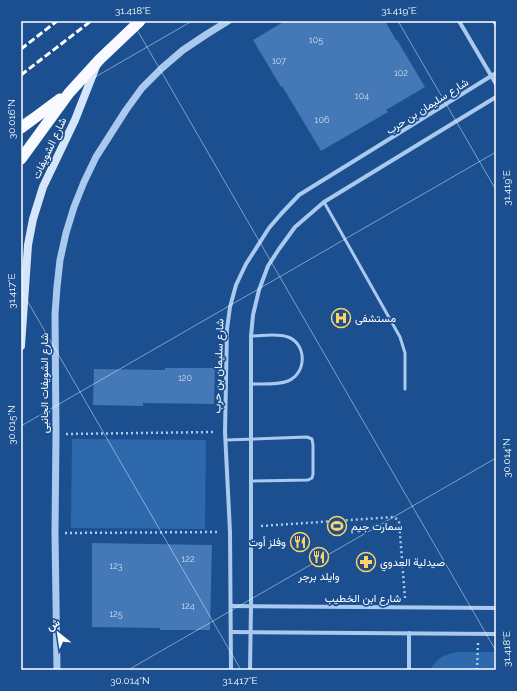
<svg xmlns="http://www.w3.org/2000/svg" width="517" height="691" viewBox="0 0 517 691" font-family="Raleway,Vazirmatn,sans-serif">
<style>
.green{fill:#2e69ad}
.building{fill:#4478b7}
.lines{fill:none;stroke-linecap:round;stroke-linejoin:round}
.path{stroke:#a9c9ee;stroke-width:2.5;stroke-dasharray:2 3;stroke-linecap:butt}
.service{stroke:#a9c9ee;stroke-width:3}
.minor{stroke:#a9c9ee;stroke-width:4}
.tertiary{stroke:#a9c9ee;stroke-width:7}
.secondary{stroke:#d6e6fa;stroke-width:8}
.trunk{stroke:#f8faff;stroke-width:11}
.rail{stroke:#fff;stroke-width:3;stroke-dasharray:7 3;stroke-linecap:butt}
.ticks{fill:none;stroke:#fff;stroke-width:1;stroke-opacity:0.45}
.labels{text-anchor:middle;stroke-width:3.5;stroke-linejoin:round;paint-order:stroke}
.number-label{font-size:9px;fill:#d0dded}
.street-label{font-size:11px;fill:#fff;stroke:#1b4f8f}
.poi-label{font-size:11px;fill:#fff;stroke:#1b4f8f;text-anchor:start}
.neatline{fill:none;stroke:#fff;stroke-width:1.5}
.ticks-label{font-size:10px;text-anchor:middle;fill:#fff}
</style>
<rect width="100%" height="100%" fill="#1b4f8f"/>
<g class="green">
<polygon points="72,439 206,440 205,529 71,528"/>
<path d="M 459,652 L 496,652 L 496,670 L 430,670 C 439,656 444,655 459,652 Z"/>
</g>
<g class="building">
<polygon points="285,21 385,21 396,40 397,40 425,87 386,110 388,112 321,151 282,86 281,87 253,40"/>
<polygon points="165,368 215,368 214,404 143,403 143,406 93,405 94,369 165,370"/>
<polygon points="92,543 212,545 210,630 160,630 160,628 92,627"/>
</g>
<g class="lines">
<g class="path">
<polyline points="66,434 215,432"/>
<polyline points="261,526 394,517 399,521 405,598"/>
<polyline points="65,533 220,532"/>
<polyline points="477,670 478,643"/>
</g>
<g class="service">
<polyline points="324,202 400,337 405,353 405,389"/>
<path d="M 251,336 C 262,336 277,333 288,337 C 307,344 307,373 288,381 C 278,385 262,384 251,384"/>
<polyline points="226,440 307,437 312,439 313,445 313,474 312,478 308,480 251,481"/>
</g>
<g class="minor">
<polyline points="459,21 496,84"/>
<polyline points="494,21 496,24"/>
<polyline points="231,606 496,608"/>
<polyline points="231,632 496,634"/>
<polyline points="409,633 409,670"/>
<polyline points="231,670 230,532 225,432 227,329 230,307 236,285 246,264 269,228 281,214 299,195 496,73"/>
<polyline points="250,670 251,606 251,336 253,315 259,290 268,266 279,249 295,227 324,202 496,97"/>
</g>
<polyline class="tertiary" points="57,670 55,533 56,434 55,314 57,287 60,260 66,233 74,207 84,182 96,157 126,110 142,88 162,68 183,50 207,34 228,21"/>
<polyline class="secondary" points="21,346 28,245 33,219 43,187 75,120 97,64"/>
<g class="trunk">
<polyline points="21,128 60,99"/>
<polyline points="21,159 69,93 100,59 140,21"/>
</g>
<g class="rail">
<polyline points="21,49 57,21"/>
<polyline points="21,75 91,21"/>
</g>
</g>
<path class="ticks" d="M 132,21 L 496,651M 398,21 L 496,190M 21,120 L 192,21M 21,290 L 241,670M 21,426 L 496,152M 128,670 L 496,458"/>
<defs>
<g id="hospital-ring" transform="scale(1)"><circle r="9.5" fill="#1b4f8f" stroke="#ffd166" stroke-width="1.5"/><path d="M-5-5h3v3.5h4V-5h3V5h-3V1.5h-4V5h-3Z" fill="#ffd166"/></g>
<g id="stadium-ring" transform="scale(1)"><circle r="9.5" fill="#1b4f8f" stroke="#ffd166" stroke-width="1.5"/><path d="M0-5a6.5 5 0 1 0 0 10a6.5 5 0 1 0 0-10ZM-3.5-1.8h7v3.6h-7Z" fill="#ffd166"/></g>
<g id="restaurant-ring" transform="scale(1)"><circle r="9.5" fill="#1b4f8f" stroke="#ffd166" stroke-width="1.5"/><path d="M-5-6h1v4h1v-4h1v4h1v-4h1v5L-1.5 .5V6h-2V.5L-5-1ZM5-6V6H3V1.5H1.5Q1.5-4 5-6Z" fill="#ffd166"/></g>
<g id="pharmacy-ring" transform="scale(1)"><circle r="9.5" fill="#1b4f8f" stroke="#ffd166" stroke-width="1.5"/><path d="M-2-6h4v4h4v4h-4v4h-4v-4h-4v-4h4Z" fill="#ffd166"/></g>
</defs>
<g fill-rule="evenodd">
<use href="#hospital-ring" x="341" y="318"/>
<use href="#stadium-ring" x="337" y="526"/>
<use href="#restaurant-ring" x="300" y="542"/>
<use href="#restaurant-ring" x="319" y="557"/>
<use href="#pharmacy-ring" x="366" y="562"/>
</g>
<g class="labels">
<g class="number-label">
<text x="316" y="43">105</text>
<text x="279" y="64">107</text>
<text x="401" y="76">102</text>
<text x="362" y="99">104</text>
<text x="322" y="123">106</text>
<text x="185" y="381">120</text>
<text x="188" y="562">122</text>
<text x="116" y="569">123</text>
<text x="188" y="609">124</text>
<text x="116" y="617">125</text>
</g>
<g class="street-label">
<text transform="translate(427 106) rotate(-32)" y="4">شارع سليمان بن حرب</text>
<text transform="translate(49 148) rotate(-65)" y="4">شارع الشويفات</text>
<text transform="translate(218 366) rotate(-88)" y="4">شارع سليمان بن حرب</text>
<text transform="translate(44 383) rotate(-90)" y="4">شارع الشويفات الجانبى</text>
<text x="363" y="602">شارع ابن الخطيب</text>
</g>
<g class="poi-label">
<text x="355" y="322">مستشفى</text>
<text x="351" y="530">سمارت جيم</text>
<text x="286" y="546" text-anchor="end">وفلز أوت</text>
<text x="380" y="566">صيدلية العدوي</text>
<text x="319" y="580" text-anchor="middle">وايلد برجر</text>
</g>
</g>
<rect width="517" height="691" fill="none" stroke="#1b4f8f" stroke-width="44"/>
<g transform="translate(58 633) rotate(330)" stroke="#1b4f8f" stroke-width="3" paint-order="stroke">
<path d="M0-3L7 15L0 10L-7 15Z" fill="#ffffff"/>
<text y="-6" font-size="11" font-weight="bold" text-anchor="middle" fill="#ffffff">ش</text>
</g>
<rect x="22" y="22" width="473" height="647" class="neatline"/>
<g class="ticks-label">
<text x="133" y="14">31.418°E</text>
<text x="399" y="14">31.419°E</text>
<text transform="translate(11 119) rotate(-90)" y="4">30.016°N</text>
<text transform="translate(506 188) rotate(-90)" y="4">31.419°E</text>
<text transform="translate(11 291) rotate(-90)" y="4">31.417°E</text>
<text transform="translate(11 425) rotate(-90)" y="4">30.015°N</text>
<text transform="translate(506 458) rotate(-90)" y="4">30.014°N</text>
<text transform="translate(506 649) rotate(-90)" y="4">31.418°E</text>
<text x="130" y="684">30.014°N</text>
<text x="240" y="684">31.417°E</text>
</g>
</svg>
